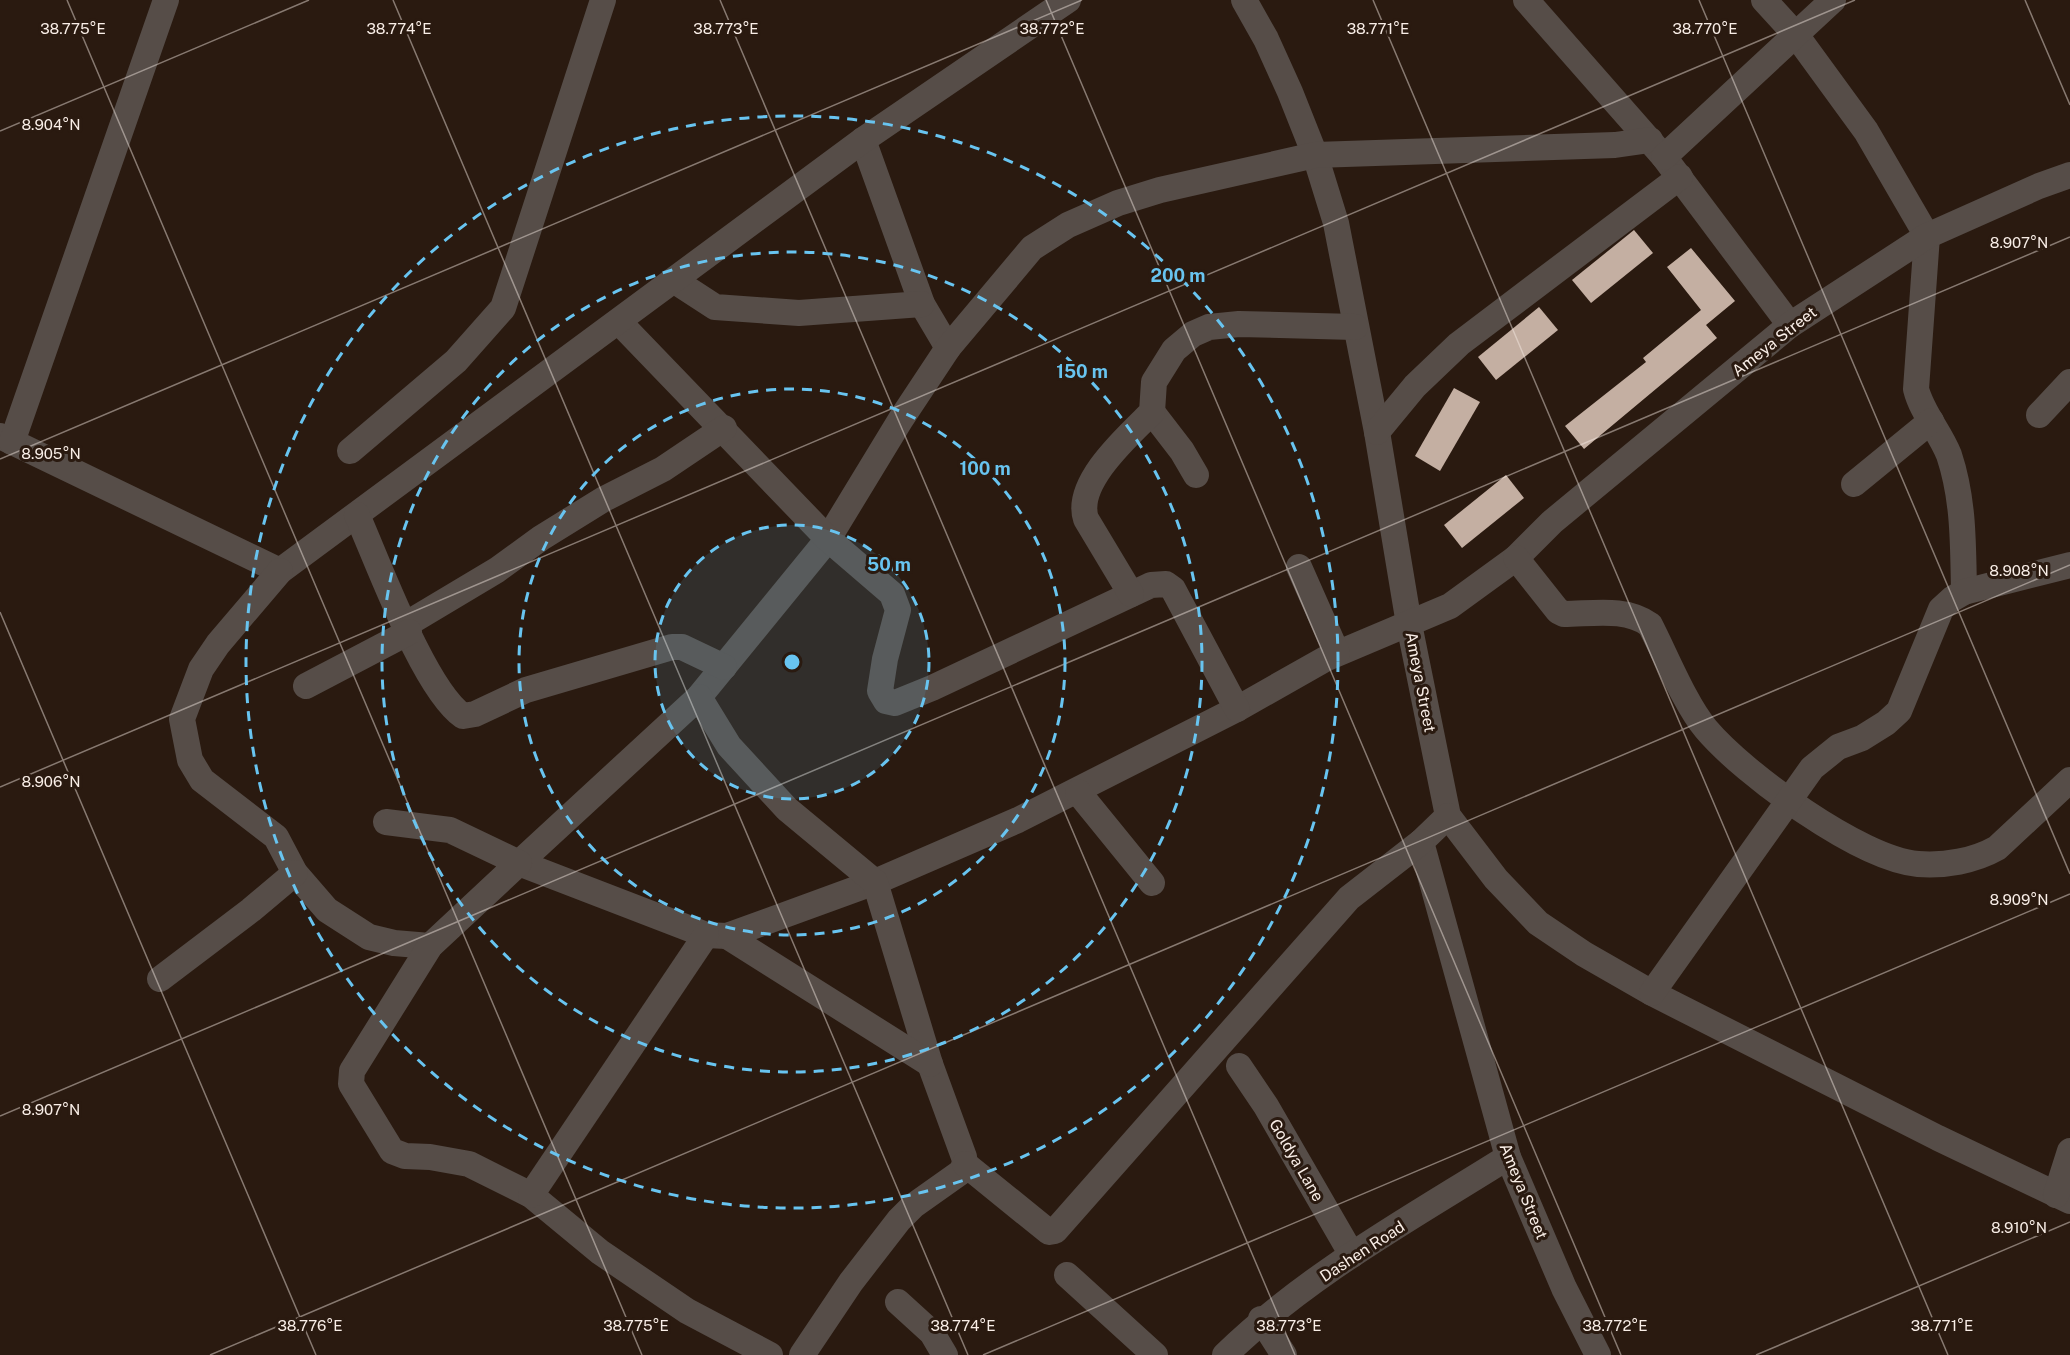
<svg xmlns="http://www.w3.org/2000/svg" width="2070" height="1355" viewBox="0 0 2070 1355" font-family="'Public Sans',sans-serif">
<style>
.building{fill:#c4afa2}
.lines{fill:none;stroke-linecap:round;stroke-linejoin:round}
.minor{stroke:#564d48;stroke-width:26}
.ticks{fill:none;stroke:#f9eee7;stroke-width:1.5;stroke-opacity:0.45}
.ring{fill:none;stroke:#68c4f0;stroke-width:3;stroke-dasharray:10 8}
.labels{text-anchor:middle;stroke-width:6;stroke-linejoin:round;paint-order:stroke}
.street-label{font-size:16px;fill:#f9eee7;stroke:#2a1a10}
.ticks-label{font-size:15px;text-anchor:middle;fill:#f9eee7;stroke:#2a1a10;stroke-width:6;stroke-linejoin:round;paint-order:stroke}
.centre{fill:#68c4f0;stroke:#2a1a10;stroke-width:3}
.ring-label{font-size:18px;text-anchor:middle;font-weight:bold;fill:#68c4f0;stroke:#2a1a10;stroke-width:6;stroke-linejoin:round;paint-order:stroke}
</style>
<rect width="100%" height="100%" fill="#2a1a10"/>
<g class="building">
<polygon points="1634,230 1653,253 1591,303 1572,280"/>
<polygon points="1691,248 1735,301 1706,325 1717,338 1584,449 1565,426 1646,362 1643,358 1701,310 1667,267"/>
<polygon points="1539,307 1558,330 1496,380 1478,357"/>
<polygon points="1454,388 1480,402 1440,471 1415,456"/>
<polygon points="1506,475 1524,498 1462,548 1444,525"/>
</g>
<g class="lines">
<g class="minor">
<polyline points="1244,0 1266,39 1290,92 1315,155 1336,223 1377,432 1409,624 1448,816 1496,879 1538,923 1584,954 1652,993 1938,1138 2070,1201"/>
<polyline points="1526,0 1664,157 1790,325"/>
<path d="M 1764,0 L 1796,35 L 1866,131 L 1927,236 L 1916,389 C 1922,413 1940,432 1949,455 C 1964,500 1963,545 1964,592"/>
<polyline points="863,140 922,304 948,348"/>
<polyline points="1650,140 1615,145 1315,155 1160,190 1118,203 1068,225 1032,248 948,348 901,419 828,539 699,697 519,863 706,935 727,936 875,882 1018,820 1237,709 1327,658 1450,606 1516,558 1552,522 1790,325 1927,236 2039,186 2070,175"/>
<polyline points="1664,157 1833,0"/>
<polyline points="675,281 715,307 799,313 922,304"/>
<polyline points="619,322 828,539 892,594 898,610 885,659 880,691 886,701 895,703 932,688 1151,585 1166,584 1173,589 1237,709"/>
<polyline points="1152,412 1182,451 1196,475"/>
<polyline points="2039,415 2070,382"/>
<polyline points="1377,432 1415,386 1459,344 1680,177"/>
<polyline points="0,436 280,571 863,140 1068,0"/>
<polyline points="12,442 166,0"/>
<polyline points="350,451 456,361 503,308 603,0"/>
<polyline points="1854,484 1931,421"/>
<path d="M 357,515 C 378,562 424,689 463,716 L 475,714 L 526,690 L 672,647 L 682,647 L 724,667"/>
<path d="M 1516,558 L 1558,611 L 1564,614 C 1592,614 1626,607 1650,625 C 1666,656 1685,704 1706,729 C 1744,774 1860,859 1918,864 C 1945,866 1974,861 1997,848 L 2070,780"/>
<polyline points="1299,567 1337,653"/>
<polyline points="280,571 218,644 201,669 182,719 190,760 202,780 276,837 295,873 327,910 369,937 394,943 430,946"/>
<path d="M 1131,594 L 1086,519 C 1074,483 1128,436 1152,412 L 1154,382 L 1174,350 L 1193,334 L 1209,327 L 1239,324 L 1355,327"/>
<polyline points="405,625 497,570 541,538 604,499 663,469 724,428"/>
<polyline points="306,686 409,632"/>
<polyline points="699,697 729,746 787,809 875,882 930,1064 964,1157 965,1164 961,1172 913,1206 899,1220 851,1282 802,1355"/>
<polyline points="1078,792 1152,883"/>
<polyline points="1448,816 1421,842 1508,1157 1564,1288 1598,1355"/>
<polyline points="386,822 450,830 519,863 430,946 352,1071 351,1084 392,1151 405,1156 430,1157 469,1164 531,1195 600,1252 687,1311 770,1355"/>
<polyline points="727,936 930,1064"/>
<polyline points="160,979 251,910 295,873"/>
<polyline points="1652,993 1812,768 1838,747 1862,738 1886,723 1899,711 1941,609 1952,599 1964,592 2070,565"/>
<polyline points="1239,1066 1266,1106 1352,1255"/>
<polyline points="965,1164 1049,1232 1055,1231 1349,898 1421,842"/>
<polyline points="531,1195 706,935"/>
<polyline points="2056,1195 2070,1151"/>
<polyline points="1067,1275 1155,1355"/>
<polyline points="898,1302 932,1333 945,1355"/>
<polyline points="1261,1319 1284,1355"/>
<path d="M 1225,1355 C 1307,1275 1411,1218 1508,1157"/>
</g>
</g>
<path class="ticks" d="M 67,0 L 642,1355M 393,0 L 968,1355M 720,0 L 1295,1355M 1046,0 L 1621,1355M 1373,0 L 1948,1355M 1699,0 L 2070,874M 2025,0 L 2070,105M 0,131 L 309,0M 0,459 L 1082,0M 0,612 L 316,1355M 0,787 L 1855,0M 0,1116 L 2070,237M 210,1355 L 2070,565M 983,1355 L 2070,894M 1756,1355 L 2070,1222"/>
<circle cx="792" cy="662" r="137" fill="#68c4f0" fill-opacity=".12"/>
<g class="ring">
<circle cx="792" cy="662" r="137"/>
<circle cx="792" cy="662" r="273"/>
<circle cx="792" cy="662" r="410"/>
<circle cx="792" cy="662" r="546"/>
</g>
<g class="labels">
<g class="street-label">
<text transform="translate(1774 341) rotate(-38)" y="6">Ameya Street</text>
<text transform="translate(1421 682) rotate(79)" y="6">Ameya Street</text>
<text transform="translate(1297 1160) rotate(60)" y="6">Goldya Lane</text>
<text transform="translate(1524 1191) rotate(68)" y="6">Ameya Street</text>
<text transform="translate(1362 1251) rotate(-33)" y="6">Dashen Road</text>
</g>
</g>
<g class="ticks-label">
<text x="73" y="34">38.775°E</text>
<text x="399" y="34">38.774°E</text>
<text x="726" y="34">38.773°E</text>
<text x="1052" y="34">38.772°E</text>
<text x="1378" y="34">38.771°E</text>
<text x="1705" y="34">38.770°E</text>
<text x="51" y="130">8.904°N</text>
<text x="2019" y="248">8.907°N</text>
<text x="51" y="459">8.905°N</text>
<text x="2019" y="576">8.908°N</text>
<text x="51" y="787">8.906°N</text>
<text x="2019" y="905">8.909°N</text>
<text x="51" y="1115">8.907°N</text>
<text x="2019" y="1233">8.910°N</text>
<text x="310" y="1331">38.776°E</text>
<text x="636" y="1331">38.775°E</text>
<text x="963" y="1331">38.774°E</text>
<text x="1289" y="1331">38.773°E</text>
<text x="1615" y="1331">38.772°E</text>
<text x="1942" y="1331">38.771°E</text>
</g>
<circle cx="792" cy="662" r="9" class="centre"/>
<g class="ring-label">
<text x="1178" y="282">200 m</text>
<text x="1082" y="378">150 m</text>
<text x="985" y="475">100 m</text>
<text x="889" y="571">50 m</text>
</g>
</svg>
